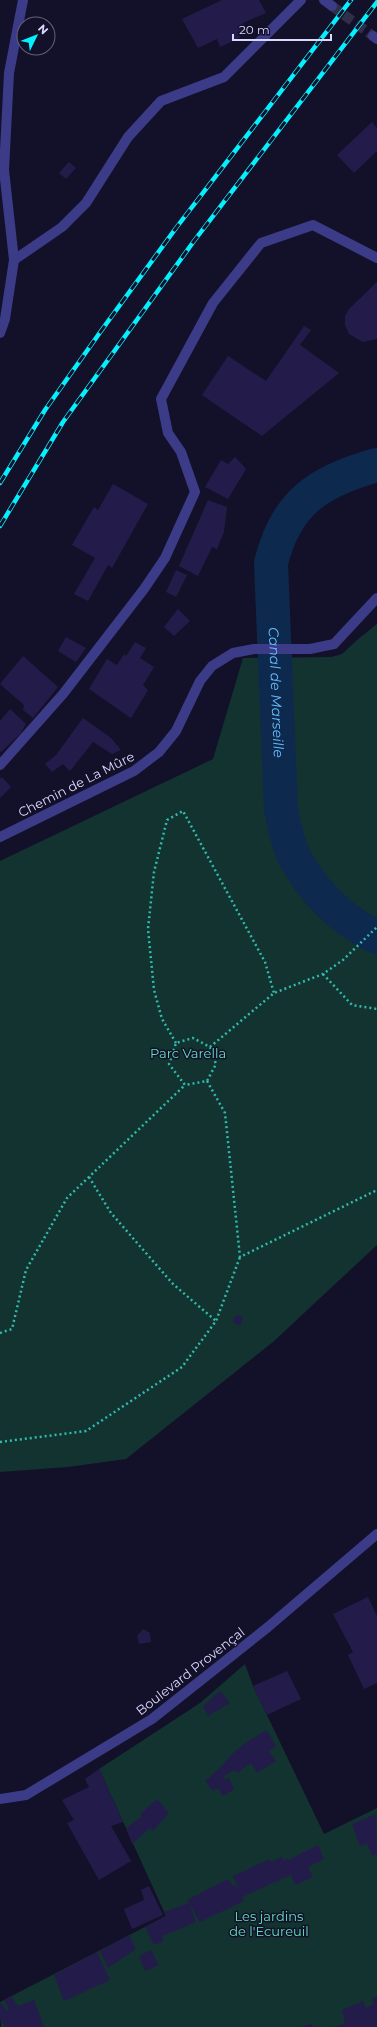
<svg xmlns="http://www.w3.org/2000/svg" width="377" height="2027" viewBox="0 0 377 2027" font-family="Montserrat,sans-serif">
<style>
.green{fill:#133330}
.lines{fill:none;stroke-linecap:round;stroke-linejoin:round}
.canal{stroke:#0e294e;stroke-width:34}
.building{fill:#231c4a}
.street-tunnel{stroke:#312e49;stroke-width:10;stroke-dasharray:10 5;stroke-linecap:butt}
.path{stroke:#2fbbad;stroke-width:2.5;stroke-dasharray:2 3;stroke-linecap:butt}
.lane{stroke:#3b3b88;stroke-width:10}
.street{stroke:#3b3b88;stroke-width:10}
.rail-casing{stroke:#04f0ff;stroke-width:4.5}
.rail{stroke:#131029;stroke-width:3;stroke-dasharray:9;stroke-linecap:butt}
.labels{text-anchor:middle;stroke-width:3;stroke-linejoin:round;paint-order:stroke}
.street-label{font-size:13px;fill:#dbd8ff;stroke:#131029}
.park-label{font-size:13px;fill:#62e1bc;stroke:#131029}
.water-label{font-size:14px;font-style:italic;fill:#66beff;stroke:#131029}
</style>
<rect width="100%" height="100%" fill="#131029"/>
<g class="green">
<polygon points="377,624 377,1245 273,1342 126,1459 68,1467 0,1472 0,861 213,759 243,658 331,657 342,654 357,640"/>
<polygon points="245,1664 253,1686 324,1834 377,1808 377,2027 1,2027 0,2002 166,1916 99,1769 200,1703"/>
</g>
<g class="lines">
<path class="canal" id="s1" d="M 377,465 C 319,481 286,502 271,563 L 281,810 C 284,824 287,841 293,854 C 310,889 342,921 377,937"/>
</g>
<g class="building">
<polygon points="222,0 259,0 266,13 243,23 246,30 239,38 220,47 217,39 198,48 182,19"/>
<polygon points="372,122 377,128 377,151 354,173 337,155"/>
<polygon points="69,162 76,168 66,179 59,173"/>
<polygon points="377,282 377,339 363,342 349,334 345,325 345,316 349,309"/>
<polygon points="304,326 311,330 300,345 339,373 262,436 202,395 228,356 266,381"/>
<polygon points="235,457 246,469 228,499 205,487 221,460 228,464"/>
<polygon points="113,484 148,504 112,568 108,565 88,601 74,594 95,558 72,545 94,507 98,510"/>
<polygon points="208,500 227,507 224,532 217,549 212,547 198,576 179,566"/>
<polygon points="176,570 187,575 176,597 166,592"/>
<polygon points="178,609 190,621 174,636 164,627"/>
<polygon points="66,637 86,648 76,662 58,651"/>
<polygon points="135,642 146,648 140,658 154,667 143,685 148,690 131,718 89,689 107,659 117,665 124,654 126,656"/>
<polygon points="23,656 58,687 33,718 23,710 24,705 0,684"/>
<polygon points="10,709 26,724 20,734 0,753 0,721"/>
<polygon points="83,718 111,738 121,750 112,754 93,742 70,771 63,764 52,772 45,764 56,755"/>
<polygon points="2,777 11,787 0,798 0,779"/>
<polygon points="239,1315 243,1318 241,1324 236,1325 233,1321 235,1316"/>
<polygon points="368,1597 377,1616 377,1683 364,1689 348,1655 353,1652 333,1614"/>
<polygon points="143,1629 150,1633 151,1642 139,1644 137,1636"/>
<polygon points="287,1671 301,1699 267,1715 253,1686"/>
<polygon points="220,1691 230,1703 208,1716 203,1706"/>
<polygon points="267,1730 276,1746 269,1751 276,1761 257,1773 251,1763 237,1773 234,1770 223,1777 225,1779 229,1778 234,1789 223,1796 218,1788 213,1791 205,1781 219,1769 231,1755 245,1743"/>
<polygon points="99,1769 123,1822 111,1826 131,1861 99,1880 67,1823 74,1820 62,1800 89,1787 85,1779"/>
<polygon points="157,1799 169,1813 153,1831 150,1828 132,1844 126,1828 141,1817 141,1813"/>
<polygon points="376,1814 377,1854 372,1856 367,1844 360,1846 352,1824"/>
<polygon points="318,1845 324,1859 308,1867 313,1877 295,1885 291,1875 242,1897 244,1901 200,1922 187,1900 228,1879 233,1886 236,1885 241,1895 233,1876 270,1859 271,1862 282,1857 283,1861 287,1858 288,1860"/>
<polygon points="149,1886 163,1915 132,1929 124,1909 144,1900 141,1890"/>
<polygon points="189,1903 196,1922 163,1936 163,1942 154,1945 145,1927 166,1916 164,1912"/>
<polygon points="129,1935 136,1949 108,1968 100,1951"/>
<polygon points="151,1950 159,1965 145,1971 139,1956"/>
<polygon points="97,1952 110,1980 64,2001 54,1975"/>
<polygon points="11,1996 18,2006 34,2000 44,2027 5,2027 0,2019 0,2002 7,2011 9,2009 4,2000"/>
<polygon points="377,1996 377,2027 334,2027 345,2023 342,2010 363,2001 366,2008 374,2004 371,1999"/>
<polygon points="311,2023 313,2027 302,2027"/>
</g>
<g class="lines">
<polyline class="street-tunnel" points="332,6 373,36"/>
<g class="path">
<polyline points="323,974 352,1005 377,1009"/>
<polyline points="176,1043 162,1019 154,990 148,929 154,872 167,820 183,811 265,962 274,993"/>
<polyline points="210,1047 216,1064 207,1081 185,1085 169,1064 176,1043 193,1038 210,1047 274,993 323,974 343,960 377,927"/>
<polyline points="207,1081 225,1113 240,1257 377,1190"/>
<polyline points="89,1177 111,1213 173,1284 216,1321"/>
<polyline points="0,1333 12,1329 26,1270 67,1198 185,1085"/>
<polyline points="0,1442 86,1431 182,1367 216,1321 240,1257"/>
</g>
<polyline class="lane" points="0,765 63,694 144,589 165,558 195,492 181,452 168,433 161,399 213,303 261,243 313,225 377,258"/>
<g class="street">
<polyline points="324,0 332,6"/>
<polyline points="373,36 377,39"/>
<polyline points="14,260 62,227 86,203 128,137 161,101 224,77 301,0"/>
<polyline points="0,333 5,319 14,260 4,170 9,73 23,0"/>
<polyline points="0,837 134,771 159,752 176,731 200,681 212,666 233,653 254,649 310,649 334,644 377,598"/>
<polyline points="0,1799 26,1795 152,1719 268,1627 377,1534"/>
</g>
<g class="rail-casing">
<g id="rail">
<polyline points="0,483 45,410 101,331 176,228 351,0"/>
<polyline points="0,526 63,422 194,241 377,2"/>
</g>
</g>
<use href="#rail" class="rail"/>
</g>
<g class="labels">
<g class="street-label">
<text transform="translate(76 784) rotate(-27)" y="5">Chemin de La Mûre</text>
<text transform="translate(190 1671) rotate(-38)" y="5">Boulevard Provençal</text>
</g>
<g class="park-label">
<text x="188" y="1058">Parc Varella</text>
<text x="269" y="1921">Les jardins<tspan x="269" dy="15">de l'Ecureuil</tspan></text>
</g>
<g class="water-label">
<text dy="5" stroke="none"><textPath href="#s1" startOffset="283">Canal de Marseille</textPath></text>
</g>
</g>
<g transform="translate(36 36) rotate(47)"><circle r="19" fill="#131029" stroke="#63607f"/>
<path d="M0-3L7 15L0 10L-7 15Z" fill="#04f0ff"/>
<text y="-6" font-size="11" font-weight="bold" text-anchor="middle" fill="#dbd8ff">N</text>
</g>
<path d="M233 34v6h98v-6" fill="none" stroke="#dbd8ff" stroke-width="2"/>
<text x="239" y="34" font-size="12" fill="#dbd8ff" stroke="#131029" stroke-width="3" paint-order="stroke">20 m</text>
</svg>
